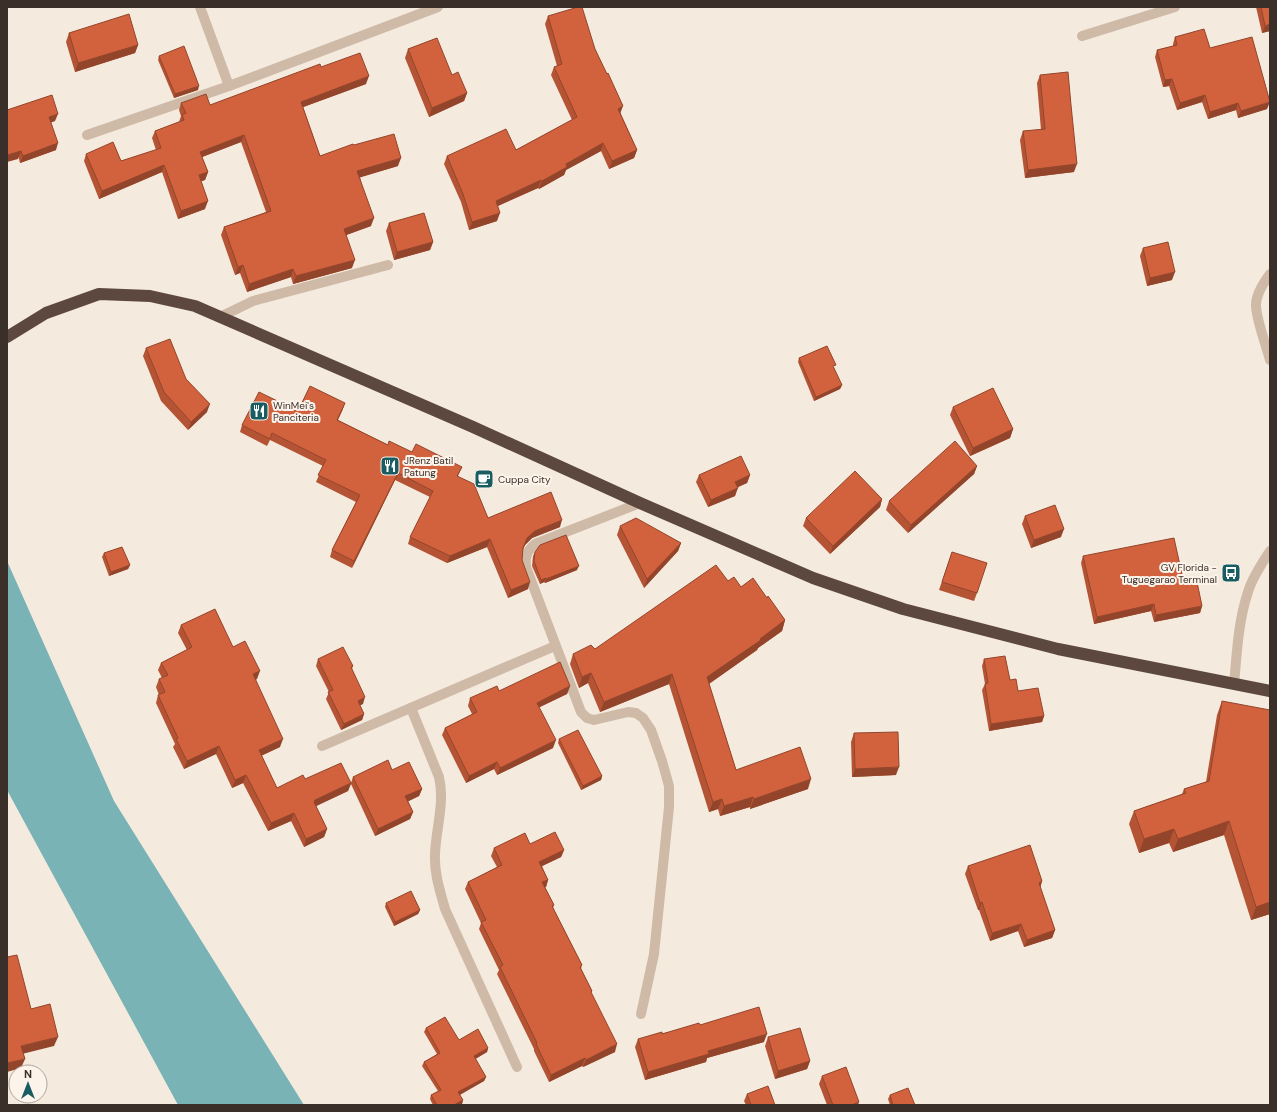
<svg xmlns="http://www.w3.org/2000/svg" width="1277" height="1112" viewBox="0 0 1277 1112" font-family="'DM Sans',sans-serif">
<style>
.water{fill:#79b3b6}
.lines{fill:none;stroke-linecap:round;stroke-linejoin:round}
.lane{stroke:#cfbaa8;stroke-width:10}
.street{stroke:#cfbaa8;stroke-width:10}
.highway{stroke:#5d483f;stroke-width:12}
.wall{fill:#b55435}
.shaded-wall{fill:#93452b}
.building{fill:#d2623e;stroke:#93452b}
.labels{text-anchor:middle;stroke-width:4;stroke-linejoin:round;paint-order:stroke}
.poi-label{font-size:10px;fill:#3b2f29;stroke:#fcf4eb;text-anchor:start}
</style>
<rect width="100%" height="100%" fill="#f5eade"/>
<polygon class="water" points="7,561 114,801 304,1105 178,1105 7,790"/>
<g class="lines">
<g class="lane">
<path d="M 1270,274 C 1264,282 1256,295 1256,305 C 1256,319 1266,345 1270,360"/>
<polyline points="220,317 253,301 388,265"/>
<path d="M 1234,684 C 1237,653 1238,622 1248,592 C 1252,578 1262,563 1270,551"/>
</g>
<g class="street">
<polyline points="200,7 229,86"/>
<polyline points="1082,36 1175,7"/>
<polyline points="87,135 229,86 438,7"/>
<path d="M 640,503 L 535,544 C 527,551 525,556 526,567 L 581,712 L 587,718 L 594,720 L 628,712 L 636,713 L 643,718 L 651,730 L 662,761 L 669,786 L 669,807 L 654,954 L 641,1014"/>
<path d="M 411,708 L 439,777 C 445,803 436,828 435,854 C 434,873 440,891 445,909 L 517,1067"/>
<polyline points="322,746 555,646"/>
</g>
<polyline class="highway" points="7,337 46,313 99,294 150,296 195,306 473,427 640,503 813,578 903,609 1058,649 1270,691"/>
</g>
<g class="wall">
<polygon points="1256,7 1270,7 1270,31 1262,33"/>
<polygon points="548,16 595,49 621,114 637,150 634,158 609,169 601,151 566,170 564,175 539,189 538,188 498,206 497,221 469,230 461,202 444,164 447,156 516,150 572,120 551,75 554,67 557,66 545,24"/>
<polygon points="69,33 138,45 135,53 75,72 66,42"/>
<polygon points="1175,37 1210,48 1267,109 1238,118 1236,110 1208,119 1202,102 1177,110 1169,86 1163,87 1155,57 1157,50 1173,46 1173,44"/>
<polygon points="408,49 452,75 467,93 464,101 429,117 405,58"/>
<polygon points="159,56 198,90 174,98 158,60"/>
<polygon points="321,67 366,84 303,107 320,156 354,145 398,166 360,177 371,226 346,235 352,268 293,284 291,277 247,292 240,273 235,275 221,235 224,227 266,212 241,142 202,157 208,172 205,180 201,181 205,209 178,219 162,172 99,199 84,161 86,154 121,161 156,150 152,138 155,131 179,122 181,116 179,110 181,103 210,105"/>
<polygon points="1040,75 1074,172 1025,178 1020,140 1023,131 1041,130 1037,83"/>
<polygon points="7,110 55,121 51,122 56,150 20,163"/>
<polygon points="389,223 433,242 430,250 394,260 386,231"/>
<polygon points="1143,248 1172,280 1147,286 1140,256"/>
<polygon points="146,348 186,379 207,412 188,430 161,401 143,356"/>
<polygon points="799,358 842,385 840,389 814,401 798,362"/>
<polygon points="345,403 342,411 338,420 388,445 462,467 458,476 488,518 560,527 532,538 525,545 523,550 522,560 528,589 508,598 487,547 447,563 408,544 410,537 430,497 395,480 352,568 330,557 332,550 356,502 316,482 323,466 270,440 267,446 240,432 242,425 298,411"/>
<polygon points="953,407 1013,429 1010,438 970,456 950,415"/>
<polygon points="977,466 974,474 908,533 886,510 889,501"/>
<polygon points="699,475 750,475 747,483 737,487 735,496 708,507 696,482"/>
<polygon points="882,499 880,507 830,554 803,526 806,518"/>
<polygon points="1025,516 1061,537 1031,548 1022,524"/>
<polygon points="620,526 681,543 678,551 644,588 617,535"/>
<polygon points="535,552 577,570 545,583 544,582 540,584 532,566 533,556"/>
<polygon points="952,552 977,593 974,601 939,590"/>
<polygon points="104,553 130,565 128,569 109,576 102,557"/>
<polygon points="1083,556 1183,579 1202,606 1200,613 1154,622 1151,611 1094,624 1081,563"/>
<polygon points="728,581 767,598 785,620 782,631 758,648 757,650 709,684 736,770 808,789 750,809 750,807 720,816 718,809 709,812 669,684 600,712 588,683 579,688 570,664 573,654 595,649"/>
<polygon points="181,625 233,647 257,679 255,680 280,747 261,756 277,788 305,779 351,783 353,777 392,770 422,789 419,796 408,801 413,812 410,819 375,836 351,784 348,791 316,806 327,829 324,837 304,847 291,821 268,831 243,783 232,788 216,754 184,769 173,747 175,744 156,703 158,695 159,695 156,687 159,679 162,678 158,670 161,663 187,650 178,633"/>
<polygon points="318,659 353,666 352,669 363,704 360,705 364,714 362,720 341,730 326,699 329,692 316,666"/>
<polygon points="984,659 1010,680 1018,691 1044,716 1042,722 989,731 982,690 985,684 982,666"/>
<polygon points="570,686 567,694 539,707 553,748 497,775 494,769 466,783 442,735 445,728 472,714 468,706 470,698 499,691"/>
<polygon points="1222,701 1270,914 1251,920 1224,835 1173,852 1169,843 1139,853 1129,824 1134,811 1182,794 1184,789 1206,782 1217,715"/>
<polygon points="854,733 896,775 852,777 851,742"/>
<polygon points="559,739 602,776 601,780 581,790 558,743"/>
<polygon points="530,844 564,850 561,857 542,866 548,880 546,887 545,887 554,905 553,908 582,965 581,969 592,991 591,993 615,1052 583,1067 582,1066 549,1082 534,1051 534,1049 497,974 499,970 479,929 481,923 465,889 468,882 497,867 491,856 494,848"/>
<polygon points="968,866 1042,881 1040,887 1055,930 1052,938 1024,947 1018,931 990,941 979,910 978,910 965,874"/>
<polygon points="386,903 420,910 418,914 394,926 385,907"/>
<polygon points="700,1025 764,1042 707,1058 706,1062 645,1080 635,1047 638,1039"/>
<polygon points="426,1028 459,1040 488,1048 487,1052 475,1059 486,1077 484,1081 460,1095 463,1100 462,1104 460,1105 433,1105 430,1099 431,1095 438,1091 422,1066 424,1062 437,1054 424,1032"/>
<polygon points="768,1037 810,1061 807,1069 775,1079 765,1046"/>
<polygon points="822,1076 858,1105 827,1105 819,1084"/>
<polygon points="747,1094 775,1105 746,1105 744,1101"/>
<polygon points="890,1095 915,1105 890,1105 888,1099"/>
</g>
<g class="shaded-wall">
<polygon points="1270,24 1270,31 1262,33 1265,26"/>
<polygon points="138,45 135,53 75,72 78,63"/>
<polygon points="369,76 366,84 298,109 301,102"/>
<polygon points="1172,79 1169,86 1163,87 1165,80"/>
<polygon points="199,86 198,90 174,98 175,94"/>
<polygon points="467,93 464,101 429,117 432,108"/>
<polygon points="1205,95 1202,102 1177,110 1180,103"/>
<polygon points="1270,102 1267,109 1238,118 1241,111"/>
<polygon points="1238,103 1236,110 1208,119 1210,112"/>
<polygon points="623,106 620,114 618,109"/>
<polygon points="58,114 55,121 47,124 49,117"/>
<polygon points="244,135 241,142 197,159 200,152"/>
<polygon points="58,143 56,150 20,163 23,156"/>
<polygon points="603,143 601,151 566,170 564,175 539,189 542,181 566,164"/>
<polygon points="637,150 634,158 609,169 612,161"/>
<polygon points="21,151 18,159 7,162 7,155"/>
<polygon points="401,158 398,166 355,179 357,171"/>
<polygon points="1077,164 1074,172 1025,178 1028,170"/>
<polygon points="164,165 162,172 99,199 102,191"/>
<polygon points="208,172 205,180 196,183 199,175"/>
<polygon points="541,180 538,188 493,208 496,201"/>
<polygon points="208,201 205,209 178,219 181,211"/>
<polygon points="500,213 497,221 469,230 472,222"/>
<polygon points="374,218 371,226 341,237 344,229"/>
<polygon points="433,242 430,250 394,260 397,252"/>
<polygon points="355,260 352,268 293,284 296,276"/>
<polygon points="243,265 240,273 235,275 238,267"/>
<polygon points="293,269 291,277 247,292 249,284"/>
<polygon points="1175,272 1172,280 1147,286 1150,278"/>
<polygon points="842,385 840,389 814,401 816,397"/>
<polygon points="345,403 342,411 334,427 337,420"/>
<polygon points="210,404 207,412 188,430 191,422"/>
<polygon points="1013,429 1010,438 970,456 973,448"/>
<polygon points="977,466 974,474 908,533 911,525"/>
<polygon points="398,473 395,480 352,568 354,561"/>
<polygon points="750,475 747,483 732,490 735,482"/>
<polygon points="738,488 735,496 708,507 711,500"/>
<polygon points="882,499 880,507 830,554 833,546"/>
<polygon points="562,520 560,527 532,538 525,545 520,555 527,538 535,531"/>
<polygon points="1064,529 1061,537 1031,548 1034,540"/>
<polygon points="490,539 487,547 447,563 450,556"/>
<polygon points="681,543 678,551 644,588 647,579"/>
<polygon points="130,565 128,569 109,576 111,572"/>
<polygon points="579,566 577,570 545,583 546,579"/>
<polygon points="546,578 544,582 540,584 541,580"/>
<polygon points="530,582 528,589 508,598 511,590"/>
<polygon points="1154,604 1151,611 1094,624 1097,617"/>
<polygon points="1202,606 1200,613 1154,622 1156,615"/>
<polygon points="785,620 782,631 758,648 757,650 703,688 707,677"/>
<polygon points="260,671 257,679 250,682 253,674"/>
<polygon points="591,673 588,683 579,688 582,677"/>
<polygon points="672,674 669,684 600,712 604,702"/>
<polygon points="570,686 567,694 534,710 537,703"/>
<polygon points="365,697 363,704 356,707 358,701"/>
<polygon points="364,714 362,720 341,730 344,724"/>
<polygon points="1044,716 1042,722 989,731 991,724"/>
<polygon points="283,739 280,747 256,758 259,750"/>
<polygon points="556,740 553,748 497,775 500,768"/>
<polygon points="219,746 216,754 184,769 187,761"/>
<polygon points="497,762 494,769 466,783 469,776"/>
<polygon points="899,767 896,775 852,777 855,769"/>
<polygon points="246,775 243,783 232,788 235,780"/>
<polygon points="602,776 601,780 581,790 583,786"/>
<polygon points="811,779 808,789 750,809 754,799"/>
<polygon points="351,783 348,791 312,808 314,802 315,800"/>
<polygon points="422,789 419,796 403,804 405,796"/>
<polygon points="753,797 750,807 720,816 724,806"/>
<polygon points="722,799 718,809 709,812 713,802"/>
<polygon points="413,812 410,819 375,836 378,829"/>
<polygon points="294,813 291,821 268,831 271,823"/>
<polygon points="1229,821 1224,835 1173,852 1178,839"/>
<polygon points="327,829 324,837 304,847 306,839"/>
<polygon points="1174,829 1169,843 1139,853 1144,839"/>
<polygon points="564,850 561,857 536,869 539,862"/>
<polygon points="548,880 546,887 540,890 542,882"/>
<polygon points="1042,881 1040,889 1039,883"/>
<polygon points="982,902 979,910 978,910 980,903"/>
<polygon points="1270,902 1270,914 1251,920 1256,907"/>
<polygon points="420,910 418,914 394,926 395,922"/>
<polygon points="1021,924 1018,931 990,941 992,933"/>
<polygon points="1055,930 1052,938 1024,947 1027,940"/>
<polygon points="767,1034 764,1042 707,1058 706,1062 645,1080 648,1072 708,1051"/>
<polygon points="58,1037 54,1046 18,1055 21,1046"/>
<polygon points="617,1044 615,1052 583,1067 586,1060"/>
<polygon points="488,1048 487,1052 472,1061 474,1056"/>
<polygon points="585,1058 582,1066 549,1082 551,1075"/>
<polygon points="25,1059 21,1068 7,1072 7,1063"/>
<polygon points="810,1061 807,1069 775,1079 778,1071"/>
<polygon points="486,1077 484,1081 457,1096 458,1092"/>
<polygon points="463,1100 462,1104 460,1105 454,1105"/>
<polygon points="859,1102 858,1105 852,1105"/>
</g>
<g class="building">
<polygon points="578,7 582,7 595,49 607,74 608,73 623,106 618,109 637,150 612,161 603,143 566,164 567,167 542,181 541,180 496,201 500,213 472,222 463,194 447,156 506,129 516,150 577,117 554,67 562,64 548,16"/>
<polygon points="1261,7 1270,7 1270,24 1265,26"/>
<polygon points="129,14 138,45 78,63 69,33"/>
<polygon points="1204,29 1210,48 1252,37 1270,102 1241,111 1238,103 1210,112 1205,95 1180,103 1172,79 1165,80 1157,50 1177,45 1175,37"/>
<polygon points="437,38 452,75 458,72 467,93 432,108 408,49"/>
<polygon points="184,46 199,86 175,94 159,56"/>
<polygon points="360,53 369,76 301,102 320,156 353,144 354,145 394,134 401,158 357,171 374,218 344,229 355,260 296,276 293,269 249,284 243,265 238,267 224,227 271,211 244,135 200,152 208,172 199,175 208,201 181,211 164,165 102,191 86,154 113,142 121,161 161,148 155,131 184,120 182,115 186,113 181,103 206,94 210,105 320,64 321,67"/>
<polygon points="1068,72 1071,105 1077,164 1028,170 1023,131 1045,129 1040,75"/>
<polygon points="52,95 58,114 49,117 58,143 23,156 21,151 7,155 7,110"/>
<polygon points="424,213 433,242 397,252 389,223"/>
<polygon points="1168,242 1175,272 1150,278 1143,248"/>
<polygon points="170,339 186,379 210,404 191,422 164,392 146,348"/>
<polygon points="827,346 836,365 833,366 842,385 816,397 799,358"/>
<polygon points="310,386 345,403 337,420 388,445 389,441 412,452 416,444 462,467 457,476 474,484 488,518 551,492 562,520 535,531 527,538 523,548 522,560 530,582 511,590 490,539 450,556 410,537 433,491 398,473 354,561 332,550 360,495 318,475 326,460 272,433 270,439 242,425 259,392 298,411"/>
<polygon points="993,388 1013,429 973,448 953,407"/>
<polygon points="955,441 977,466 911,525 889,501"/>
<polygon points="741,456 750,475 735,482 738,488 711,500 699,475"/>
<polygon points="855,471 882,499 833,546 806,518"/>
<polygon points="1055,505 1064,529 1034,540 1025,516"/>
<polygon points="636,518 681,543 647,579 620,526"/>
<polygon points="566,535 579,566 546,579 546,578 541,580 534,561 535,552 540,545"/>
<polygon points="1174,538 1183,579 1196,577 1202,606 1156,615 1154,604 1097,617 1083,556"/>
<polygon points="122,547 130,565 111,572 104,553"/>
<polygon points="952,552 987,563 977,593 942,582"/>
<polygon points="716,565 728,581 734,577 741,587 753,578 767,598 768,596 785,620 760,639 761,640 707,677 736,770 800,747 811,779 754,799 753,797 724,806 722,799 713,802 672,674 604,702 591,673 582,677 573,654 591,645 595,649"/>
<polygon points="215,609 233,647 245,641 260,671 253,674 283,739 259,750 277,788 303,775 305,779 341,763 351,783 315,800 314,802 327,829 306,839 294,813 271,823 246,775 235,780 219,746 187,761 176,739 178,738 158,695 165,692 159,679 168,675 161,663 192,647 181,625"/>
<polygon points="343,647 353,666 351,667 365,697 358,701 364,714 344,724 328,692 333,690 318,659"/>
<polygon points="1005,656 1010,680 1016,679 1018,691 1038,688 1044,716 991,724 985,684 988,683 984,659"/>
<polygon points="560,662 570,686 537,703 556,740 500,768 497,762 469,776 445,728 477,712 470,698 497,686 499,691"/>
<polygon points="1222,701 1270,710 1270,902 1256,907 1229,821 1178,839 1174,829 1144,839 1134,811 1186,793 1184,789 1209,781"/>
<polygon points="578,730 602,776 583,786 559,739"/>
<polygon points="898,732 899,767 855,769 854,733"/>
<polygon points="388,760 392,770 409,762 422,789 405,796 413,812 378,829 353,777"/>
<polygon points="555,832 564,850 539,862 548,880 542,882 554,905 552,906 582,965 580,967 592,991 591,992 617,1044 586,1060 585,1058 551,1075 536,1044 537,1043 500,967 503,965 481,922 486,920 468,882 502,865 494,848 525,833 530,844"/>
<polygon points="1030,845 1042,881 1039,883 1055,930 1027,940 1021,924 992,933 982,902 980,903 968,866"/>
<polygon points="411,891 420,910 395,922 386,903"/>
<polygon points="17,955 31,1009 50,1004 58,1037 21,1046 25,1059 7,1063 7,957"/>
<polygon points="759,1007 767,1034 708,1051 709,1054 648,1072 638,1039 662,1032 662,1034 699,1023 700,1025"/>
<polygon points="445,1017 459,1040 478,1029 488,1048 474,1056 486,1077 458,1092 463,1100 454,1105 437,1105 431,1095 441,1090 424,1062 440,1053 426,1028"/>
<polygon points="800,1028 810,1061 778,1071 768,1037"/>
<polygon points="846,1067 859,1102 852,1105 833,1105 822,1076"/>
<polygon points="768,1086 775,1105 751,1105 747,1094"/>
<polygon points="908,1088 915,1105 893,1105 890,1095"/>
</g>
<defs>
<g id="restaurant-square" transform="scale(1)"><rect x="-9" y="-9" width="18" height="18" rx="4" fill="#195d62" stroke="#fcf4eb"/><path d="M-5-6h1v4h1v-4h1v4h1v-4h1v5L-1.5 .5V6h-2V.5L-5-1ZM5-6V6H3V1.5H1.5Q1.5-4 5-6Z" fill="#fff"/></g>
<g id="cafe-square" transform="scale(1)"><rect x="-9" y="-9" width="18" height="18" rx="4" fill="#195d62" stroke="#fcf4eb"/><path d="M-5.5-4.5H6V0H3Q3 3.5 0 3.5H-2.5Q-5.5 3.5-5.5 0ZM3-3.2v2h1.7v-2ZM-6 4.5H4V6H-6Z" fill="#fff"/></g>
<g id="bus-square" transform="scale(1)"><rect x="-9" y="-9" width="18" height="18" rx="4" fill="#195d62" stroke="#fcf4eb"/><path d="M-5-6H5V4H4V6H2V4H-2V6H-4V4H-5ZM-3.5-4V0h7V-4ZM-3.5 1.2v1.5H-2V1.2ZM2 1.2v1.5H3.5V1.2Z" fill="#fff"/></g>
</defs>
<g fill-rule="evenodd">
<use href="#restaurant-square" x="259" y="411"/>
<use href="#restaurant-square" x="390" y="466"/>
<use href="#cafe-square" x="484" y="479"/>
<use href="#bus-square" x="1231" y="573"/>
</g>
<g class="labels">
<g class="poi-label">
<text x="273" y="409">WinMei's<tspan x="273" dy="12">Panciteria</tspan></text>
<text x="404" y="464">JRenz Batil<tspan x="404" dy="12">Patung</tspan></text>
<text x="498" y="483">Cuppa City</text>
<text x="1217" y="571" text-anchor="end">GV Florida -<tspan x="1217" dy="12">Tuguegarao Terminal</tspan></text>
</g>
</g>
<rect width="1277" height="1112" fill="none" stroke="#3b2f29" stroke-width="16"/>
<g transform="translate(28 1084)"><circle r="19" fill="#fcf4eb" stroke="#afa59d"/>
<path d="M0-3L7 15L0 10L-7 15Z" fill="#195d62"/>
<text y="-6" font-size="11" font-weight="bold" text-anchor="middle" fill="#3b2f29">N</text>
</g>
</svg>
